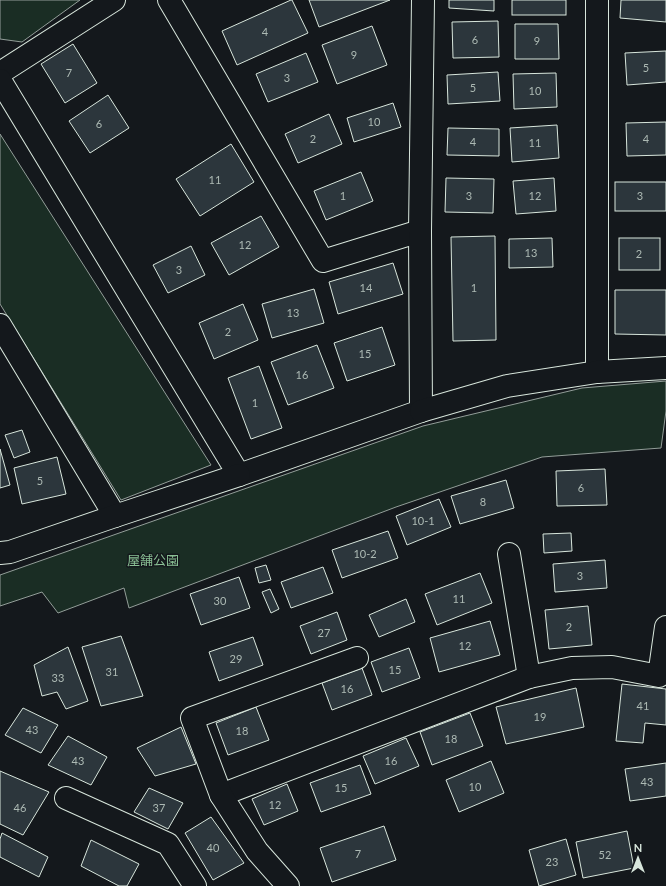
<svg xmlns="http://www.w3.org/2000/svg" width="666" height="886" viewBox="0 0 666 886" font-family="Lato,'Noto Sans JP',sans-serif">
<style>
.green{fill:#1a2d24;stroke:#939e99}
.building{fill:#2c363c;stroke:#d8e6dc}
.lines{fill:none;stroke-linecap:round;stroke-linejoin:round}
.minor-casing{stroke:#d8e6dc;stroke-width:24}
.minor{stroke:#14181c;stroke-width:22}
.labels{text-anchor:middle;stroke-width:3;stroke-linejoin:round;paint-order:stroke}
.number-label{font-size:11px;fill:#adbab4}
.park-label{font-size:13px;fill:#8ac095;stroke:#14181c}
</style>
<rect width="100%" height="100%" fill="#14181c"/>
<g class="green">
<polygon points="0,0 80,0 22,42 0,39"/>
<polygon points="0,134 211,465 121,500 0,304"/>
<polygon points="666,381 666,411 661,448 542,457 396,507 129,608 124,588 58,613 42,592 0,606 0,575 423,426 582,388"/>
</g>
<g class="building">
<polygon points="291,0 292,0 308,33 237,65 222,31"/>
<polygon points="309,0 390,0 319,27"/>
<polygon points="449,0 494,0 494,11 449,8"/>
<rect x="512" y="0" width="54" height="15"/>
<polygon points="621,0 666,0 666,22 620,18"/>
<polygon points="498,21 499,57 453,58 452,22"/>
<polygon points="515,24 558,24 559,59 515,59"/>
<polygon points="372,26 387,65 337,84 322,45"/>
<polygon points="73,44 97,83 65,103 41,64"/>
<polygon points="666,51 666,82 627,85 625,53"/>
<polygon points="306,53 318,82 268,102 256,74"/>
<polygon points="498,72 500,101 448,104 447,75"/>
<polygon points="556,73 557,107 514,109 513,74"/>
<polygon points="108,95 129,128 90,153 69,121"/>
<polygon points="393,103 401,127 354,142 347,118"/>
<polygon points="329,114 342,144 298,163 285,134"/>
<polygon points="666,122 666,155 627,156 626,123"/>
<polygon points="557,125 559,158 512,162 510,128"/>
<polygon points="448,128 499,129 499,156 447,155"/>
<polygon points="231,144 254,182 200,216 176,179"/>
<polygon points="361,172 373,201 326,220 314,191"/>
<polygon points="446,178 494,179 493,213 445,212"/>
<polygon points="554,178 556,211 516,214 513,181"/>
<rect x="615" y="182" width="51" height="29"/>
<polygon points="261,216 279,247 229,275 211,243"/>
<polygon points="495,236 496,340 453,341 451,237"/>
<polygon points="552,238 553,267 509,268 509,239"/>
<rect x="619" y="238" width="41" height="32"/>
<polygon points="191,246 205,275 168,293 153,265"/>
<polygon points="393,263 403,294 338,314 329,282"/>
<polygon points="314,289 324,323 272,338 262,304"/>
<polygon points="615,290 666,290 666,335 615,334"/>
<polygon points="243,304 258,340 214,359 199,323"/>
<polygon points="382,327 395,365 347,381 334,343"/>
<polygon points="317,345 334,388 288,405 271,362"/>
<polygon points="259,366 282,428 251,439 228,378"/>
<polygon points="22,430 30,452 14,458 5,435"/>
<polygon points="0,449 10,485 0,488"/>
<polygon points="57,457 66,494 22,504 14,468"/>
<polygon points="605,469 607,505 557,506 556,471"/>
<polygon points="506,480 514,508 460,524 451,496"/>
<polygon points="439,499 451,527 407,545 396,516"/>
<polygon points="388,531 398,558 342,578 332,550"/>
<polygon points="571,533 572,551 544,553 543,534"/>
<polygon points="605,560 607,588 555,592 553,564"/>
<polygon points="266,565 271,580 259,583 255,568"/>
<polygon points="323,567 333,593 291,608 281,582"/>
<polygon points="480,573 492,603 437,625 425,594"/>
<polygon points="239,577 250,608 201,625 190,594"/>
<polygon points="270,589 279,609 271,613 262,592"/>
<polygon points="406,599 415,622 379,637 369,615"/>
<polygon points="588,606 592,645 549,649 545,610"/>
<polygon points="337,612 347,640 311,654 300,626"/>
<polygon points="490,621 500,655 439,672 430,638"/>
<polygon points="121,636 143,696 101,706 82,647"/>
<polygon points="253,637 263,665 219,681 209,652"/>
<polygon points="68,647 88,701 66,709 57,692 42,696 34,665"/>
<polygon points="409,648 420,678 382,692 371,662"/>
<polygon points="362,668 372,695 332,710 322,683"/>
<polygon points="622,684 666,689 666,725 645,723 643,743 616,741"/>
<polygon points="576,688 584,727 506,744 496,707"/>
<polygon points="256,707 269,740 228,755 216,723"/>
<polygon points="23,708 58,725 41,753 5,735"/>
<polygon points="470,713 483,746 432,765 420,732"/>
<polygon points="181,727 196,764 155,776 137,748"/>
<polygon points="68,736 107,757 91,785 48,765"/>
<polygon points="406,738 419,766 375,784 363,756"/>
<polygon points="491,761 504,793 459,812 446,780"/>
<polygon points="666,763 666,796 630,801 625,769"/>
<polygon points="360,765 371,794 321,812 310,783"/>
<polygon points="0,771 49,792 23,835 0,824"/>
<polygon points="287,784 298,811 264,825 252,799"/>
<polygon points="149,788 183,803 168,829 134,812"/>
<polygon points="211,817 244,863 213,880 185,833"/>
<polygon points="384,826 396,860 332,882 320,848"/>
<polygon points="627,831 634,868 583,878 576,842"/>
<polygon points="2,833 48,857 39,877 0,857 0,839"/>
<polygon points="566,839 576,875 539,886 529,850"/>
<polygon points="91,840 139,864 127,886 119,886 81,866"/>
</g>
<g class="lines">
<g class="minor-casing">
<g id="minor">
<polyline points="169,0 323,261 420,231"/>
<polyline points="597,0 597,372"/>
<polyline points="0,73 114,0"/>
<polyline points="0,80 239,475 421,411 420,231 423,0"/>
<polyline points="0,325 115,516"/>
<polyline points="421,411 507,386 597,372 666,368"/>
<polyline points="0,553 10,552 115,516 239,475"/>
<polyline points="509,554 529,677"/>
<polyline points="221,795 529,677 572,668 612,667 659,676 666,627"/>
<polyline points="66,798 168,844 195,886"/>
<polyline points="288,886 257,851 221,795 192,718 357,658"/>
</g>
</g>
<use href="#minor" class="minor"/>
</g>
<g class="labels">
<g class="number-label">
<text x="265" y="36">4</text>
<text x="475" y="44">6</text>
<text x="537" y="45">9</text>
<text x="354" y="59">9</text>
<text x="646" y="72">5</text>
<text x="69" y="77">7</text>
<text x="287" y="82">3</text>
<text x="473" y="92">5</text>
<text x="535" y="95">10</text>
<text x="374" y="126">10</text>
<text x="99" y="128">6</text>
<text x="313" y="143">2</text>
<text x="646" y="143">4</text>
<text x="473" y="146">4</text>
<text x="535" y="147">11</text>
<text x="215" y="184">11</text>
<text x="343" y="200">1</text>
<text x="469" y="200">3</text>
<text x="535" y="200">12</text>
<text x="640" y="200">3</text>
<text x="245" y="249">12</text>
<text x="531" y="257">13</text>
<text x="639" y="258">2</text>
<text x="179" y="274">3</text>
<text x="366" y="292">14</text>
<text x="474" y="292">1</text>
<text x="293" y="317">13</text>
<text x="228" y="336">2</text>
<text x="365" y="358">15</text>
<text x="302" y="379">16</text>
<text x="255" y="407">1</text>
<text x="40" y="485">5</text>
<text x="581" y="492">6</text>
<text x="483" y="506">8</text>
<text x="423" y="525">10-1</text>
<text x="365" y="558">10-2</text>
<text x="580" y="580">3</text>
<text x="459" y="603">11</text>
<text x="220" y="605">30</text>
<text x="569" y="631">2</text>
<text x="324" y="637">27</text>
<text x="465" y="650">12</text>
<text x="236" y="663">29</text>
<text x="395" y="674">15</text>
<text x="112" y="676">31</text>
<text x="58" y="682">33</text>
<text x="347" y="693">16</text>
<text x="643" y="710">41</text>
<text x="540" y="721">19</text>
<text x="32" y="734">43</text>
<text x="242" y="735">18</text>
<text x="451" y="743">18</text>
<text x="78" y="765">43</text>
<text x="391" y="765">16</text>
<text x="647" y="786">43</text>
<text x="475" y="791">10</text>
<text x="341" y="792">15</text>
<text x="275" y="809">12</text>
<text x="20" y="812">46</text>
<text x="159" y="812">37</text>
<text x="213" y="852">40</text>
<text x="358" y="858">7</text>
<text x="605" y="859">52</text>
<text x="552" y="866">23</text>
</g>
<g class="park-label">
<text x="153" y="565">屋舗公園</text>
</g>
</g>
<g transform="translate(638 858)" stroke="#14181c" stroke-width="3" paint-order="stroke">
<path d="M0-3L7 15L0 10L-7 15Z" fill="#d8e6dc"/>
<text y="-6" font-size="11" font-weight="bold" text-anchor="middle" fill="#d8e6dc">N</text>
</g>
</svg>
